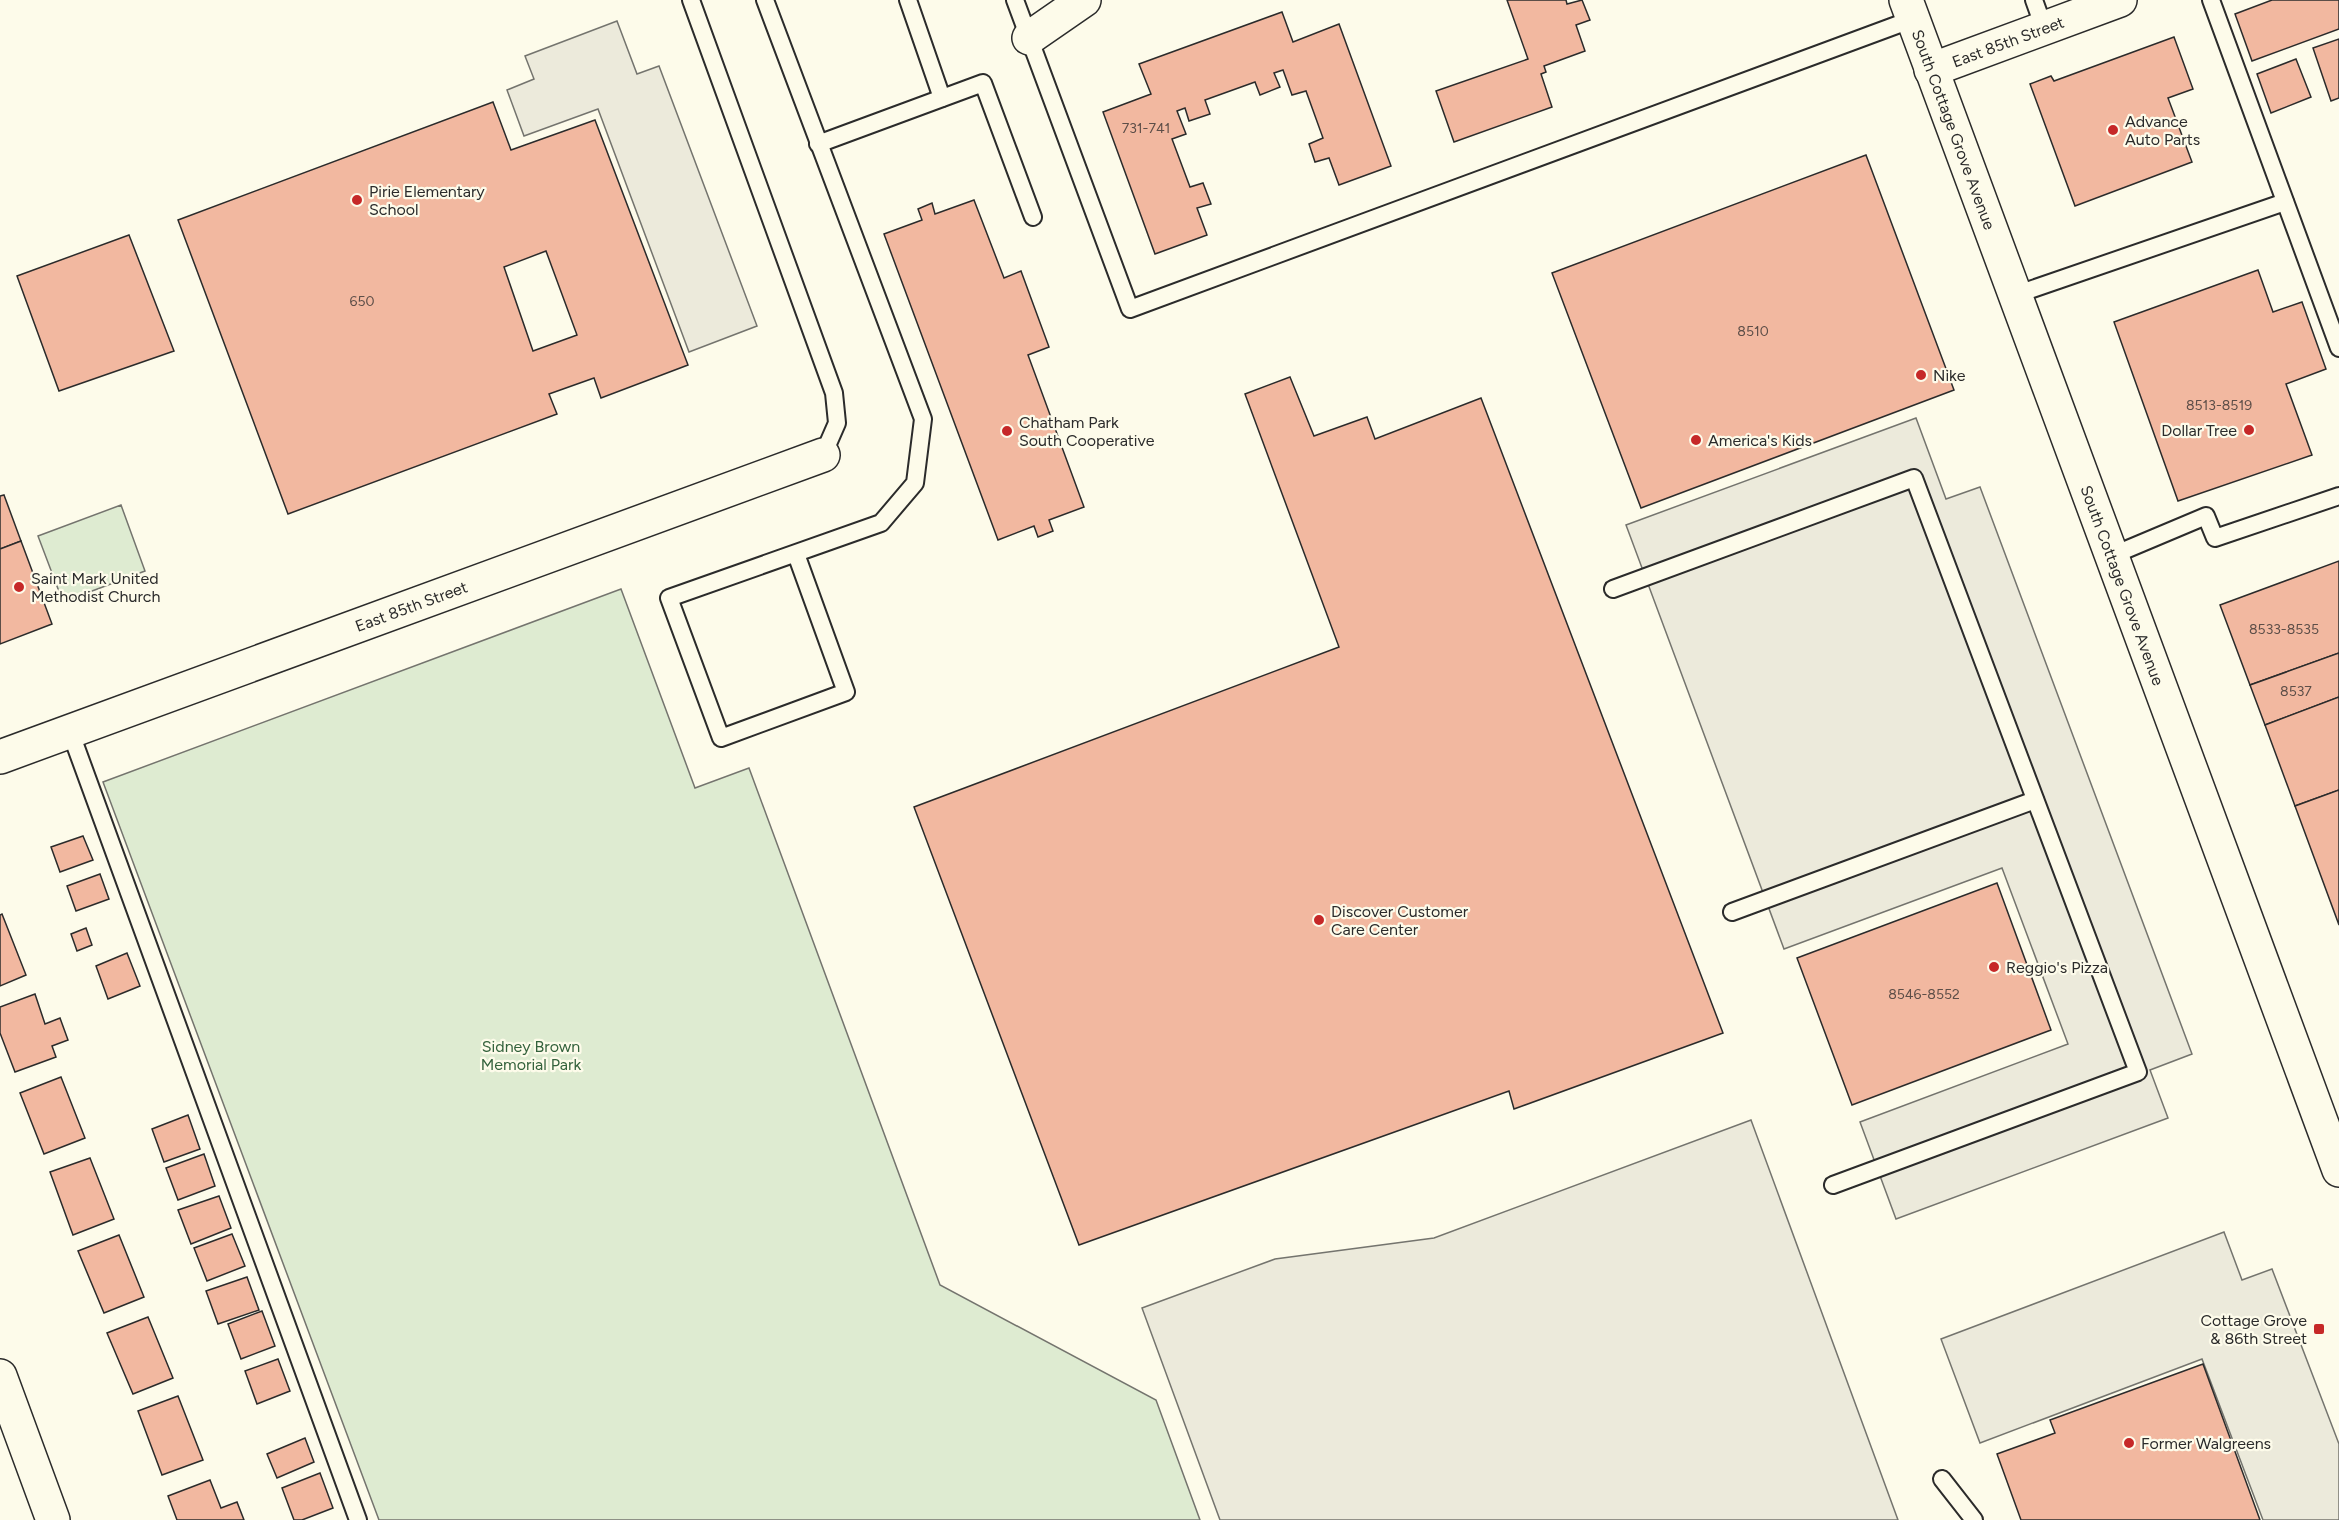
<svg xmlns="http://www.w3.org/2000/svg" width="2339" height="1520" viewBox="0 0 2339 1520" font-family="Figtree,sans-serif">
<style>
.green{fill:#deebd1;stroke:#74746e;stroke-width:1.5}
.parking{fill:#eceadb;stroke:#74746e;stroke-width:1.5}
.building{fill:#f2b8a0;stroke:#2b2b2b;stroke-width:1.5;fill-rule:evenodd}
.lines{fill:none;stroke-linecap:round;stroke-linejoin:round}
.lane-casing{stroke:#2b2b2b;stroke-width:20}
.street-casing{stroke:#2b2b2b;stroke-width:36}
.secondary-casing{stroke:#2b2b2b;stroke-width:36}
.lane{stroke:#fdfbea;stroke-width:16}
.street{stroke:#fdfbea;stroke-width:33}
.secondary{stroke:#fdfbea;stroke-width:33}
.poi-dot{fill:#c62828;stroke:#fdfbea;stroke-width:2}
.labels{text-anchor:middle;stroke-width:4.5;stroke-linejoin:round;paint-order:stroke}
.number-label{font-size:14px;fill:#5d4e48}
.street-label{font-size:16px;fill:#2b2b2b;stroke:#fdfbea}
.poi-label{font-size:16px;fill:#2b2b2b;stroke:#fdfbea;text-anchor:start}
.park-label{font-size:16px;fill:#34623c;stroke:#fdfbea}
</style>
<rect width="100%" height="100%" fill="#fdfbea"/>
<g class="green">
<polygon points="121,505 145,571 63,602 38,536"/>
<polygon points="621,589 695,788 749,768 940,1285 1156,1400 1200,1520 379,1520 103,782"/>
</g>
<g class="parking">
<polygon points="617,21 637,74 659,66 757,326 689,352 598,109 524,136 507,90 534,79 525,56"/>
<polygon points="1916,418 1946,499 1980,487 2192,1054 2150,1070 2168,1118 1896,1219 1860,1122 2068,1044 2002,868 1784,949 1626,525"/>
<polygon points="1751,1120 1898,1520 1220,1520 1142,1308 1275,1259 1434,1238"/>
<polygon points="2224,1232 2242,1280 2272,1269 2339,1444 2339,1520 2263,1520 2202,1359 1980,1443 1941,1339"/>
</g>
<g class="building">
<polygon points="1507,0 1566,0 1567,4 1582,0 1590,20 1576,25 1585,51 1544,66 1546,72 1541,74 1552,107 1454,142 1436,91 1528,59"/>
<polygon points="2272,0 2339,0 2339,29 2252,61 2235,14"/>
<polygon points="1282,12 1293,42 1339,24 1391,166 1339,185 1329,158 1315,162 1309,144 1323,138 1306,91 1292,95 1283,70 1274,73 1280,87 1260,95 1255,82 1205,100 1210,114 1189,121 1185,108 1177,111 1186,134 1172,139 1190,187 1203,183 1211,204 1197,208 1207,235 1155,254 1103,112 1151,94 1139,64"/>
<polygon points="2174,37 2193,89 2168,98 2192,162 2075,206 2030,84 2051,76 2054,81"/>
<polygon points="2339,39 2339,98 2331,101 2313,48"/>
<polygon points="2296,59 2311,97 2271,113 2257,74"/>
<path d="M 493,102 L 511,150 L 595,120 L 688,365 L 601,398 L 594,378 L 549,394 L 557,414 L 288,514 L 178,220 ZM 546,251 L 577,335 L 533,351 L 504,267 Z"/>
<polygon points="1866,155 1954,390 1641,508 1552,273"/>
<polygon points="974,200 1004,278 1021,271 1049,347 1028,355 1084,507 1049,520 1053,531 1038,537 1034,526 998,540 884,234 922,220 918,209 932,203 935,214"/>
<polygon points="129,235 174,351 59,391 17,276"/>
<polygon points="2258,270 2273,312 2302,302 2326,369 2286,384 2312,455 2178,501 2114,322"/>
<polygon points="1290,377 1314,436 1367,417 1375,439 1481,398 1723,1033 1514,1109 1509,1091 1079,1245 914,807 1339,647 1245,394"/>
<polygon points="4,495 21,541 0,549 0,496"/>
<polygon points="21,541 52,624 0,644 0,549"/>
<polygon points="2339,561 2339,653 2250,685 2220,605"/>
<polygon points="2339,653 2339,697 2265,725 2250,685"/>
<polygon points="2339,697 2339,790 2295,806 2265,725"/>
<polygon points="2339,790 2339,925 2295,806"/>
<polygon points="83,836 93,860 60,872 51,847"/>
<polygon points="100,874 109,899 76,911 67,886"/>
<polygon points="1997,883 2051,1030 1852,1105 1797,958"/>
<polygon points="2,914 26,975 0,986 0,915"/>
<polygon points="86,928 92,945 77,951 71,934"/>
<polygon points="127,953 140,986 108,999 96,966"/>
<polygon points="35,994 45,1024 60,1018 68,1040 52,1046 56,1057 15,1072 0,1033 0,1007"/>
<polygon points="61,1077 85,1138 44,1154 20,1093"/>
<polygon points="188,1115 200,1149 164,1162 152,1129"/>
<polygon points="204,1154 215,1186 178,1200 166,1168"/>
<polygon points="90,1158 114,1219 73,1235 50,1172"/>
<polygon points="219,1196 231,1228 191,1244 178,1210"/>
<polygon points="232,1234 245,1266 207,1281 194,1248"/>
<polygon points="119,1235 144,1297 104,1313 78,1251"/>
<polygon points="247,1277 259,1310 218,1324 206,1291"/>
<polygon points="262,1311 275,1346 241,1359 228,1324"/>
<polygon points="148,1317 173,1378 133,1394 107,1333"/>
<polygon points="278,1359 290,1391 257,1404 245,1371"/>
<polygon points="2203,1364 2260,1520 2021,1520 1997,1454 2055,1433 2050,1420"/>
<polygon points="178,1396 203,1460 162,1475 138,1411"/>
<polygon points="305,1438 314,1462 277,1478 267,1454"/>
<polygon points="320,1473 333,1508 302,1520 294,1520 282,1488"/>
<polygon points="210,1480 221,1508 237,1502 244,1520 177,1520 168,1496"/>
</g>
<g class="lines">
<g class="lane-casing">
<g id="lane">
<polyline points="691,0 834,393 837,423 823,455"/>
<polyline points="765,0 923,419 915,483 881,523 669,598 721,738 846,692 796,554"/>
<polyline points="908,0 942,98"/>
<polyline points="1015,0 1130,309 1913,19"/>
<polyline points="2034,0 2044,28"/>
<polyline points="2211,0 2339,348"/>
<polyline points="818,144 983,83 1033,217"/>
<polyline points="2015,295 2285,202"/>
<polyline points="2111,556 2206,516 2215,538 2339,496"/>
<polyline points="1613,589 1914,478 2138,1072 1833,1185"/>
<polyline points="70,731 358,1520"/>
<polyline points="1732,912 2035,800"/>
<polyline points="1942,1479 1974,1520"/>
</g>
</g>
<g class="street-casing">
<g id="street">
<polyline points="1029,38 1084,0"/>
<path id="s1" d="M 1931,70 L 2120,0"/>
<path id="s2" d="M 0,757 L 823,455"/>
<polyline points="0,1376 53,1520"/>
</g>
</g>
<g class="secondary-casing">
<g id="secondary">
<path id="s3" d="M 1906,0 L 2339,1170"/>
</g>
</g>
<use href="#lane" class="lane"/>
<use href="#street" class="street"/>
<use href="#secondary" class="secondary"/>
</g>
<g class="poi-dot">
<circle cx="2113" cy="130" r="6"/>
<circle cx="357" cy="200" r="6"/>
<circle cx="1921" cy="375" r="6"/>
<circle cx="2249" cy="430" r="6"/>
<circle cx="1007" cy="431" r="6"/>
<circle cx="1696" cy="440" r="6"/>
<circle cx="19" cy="587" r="6"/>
<circle cx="1319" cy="920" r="6"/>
<circle cx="1994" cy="967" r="6"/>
<rect x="2313" y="1323" width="12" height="12" rx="3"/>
<circle cx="2129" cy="1443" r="6"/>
</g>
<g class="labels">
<g class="number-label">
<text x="1146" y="133">731-741</text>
<text x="362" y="306">650</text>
<text x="1753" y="336">8510</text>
<text x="2219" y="410">8513-8519</text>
<text x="2284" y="634">8533-8535</text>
<text x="2296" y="696">8537</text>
<text x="1924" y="999">8546-8552</text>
</g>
<g class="street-label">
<text dy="6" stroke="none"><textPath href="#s1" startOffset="82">East 85th Street</textPath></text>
<text dy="6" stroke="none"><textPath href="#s3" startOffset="138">South Cottage Grove Avenue</textPath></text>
<text dy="6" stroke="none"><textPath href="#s3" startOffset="624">South Cottage Grove Avenue</textPath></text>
<text dy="6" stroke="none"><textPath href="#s2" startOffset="438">East 85th Street</textPath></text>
</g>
<g class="poi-label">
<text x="2125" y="127">Advance<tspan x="2125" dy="18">Auto Parts</tspan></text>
<text x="369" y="197">Pirie Elementary<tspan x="369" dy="18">School</tspan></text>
<text x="1933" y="381">Nike</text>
<text x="1019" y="428">Chatham Park<tspan x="1019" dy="18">South Cooperative</tspan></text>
<text x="2237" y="436" text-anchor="end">Dollar Tree</text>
<text x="1708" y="446">America's Kids</text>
<text x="31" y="584">Saint Mark United<tspan x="31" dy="18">Methodist Church</tspan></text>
<text x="1331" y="917">Discover Customer<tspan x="1331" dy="18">Care Center</tspan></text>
<text x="2006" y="973">Reggio's Pizza</text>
<text x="2307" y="1326" text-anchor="end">Cottage Grove<tspan x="2307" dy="18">&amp; 86th Street</tspan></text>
<text x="2141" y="1449">Former Walgreens</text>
</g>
<g class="park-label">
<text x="531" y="1052">Sidney Brown<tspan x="531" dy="18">Memorial Park</tspan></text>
</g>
</g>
</svg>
